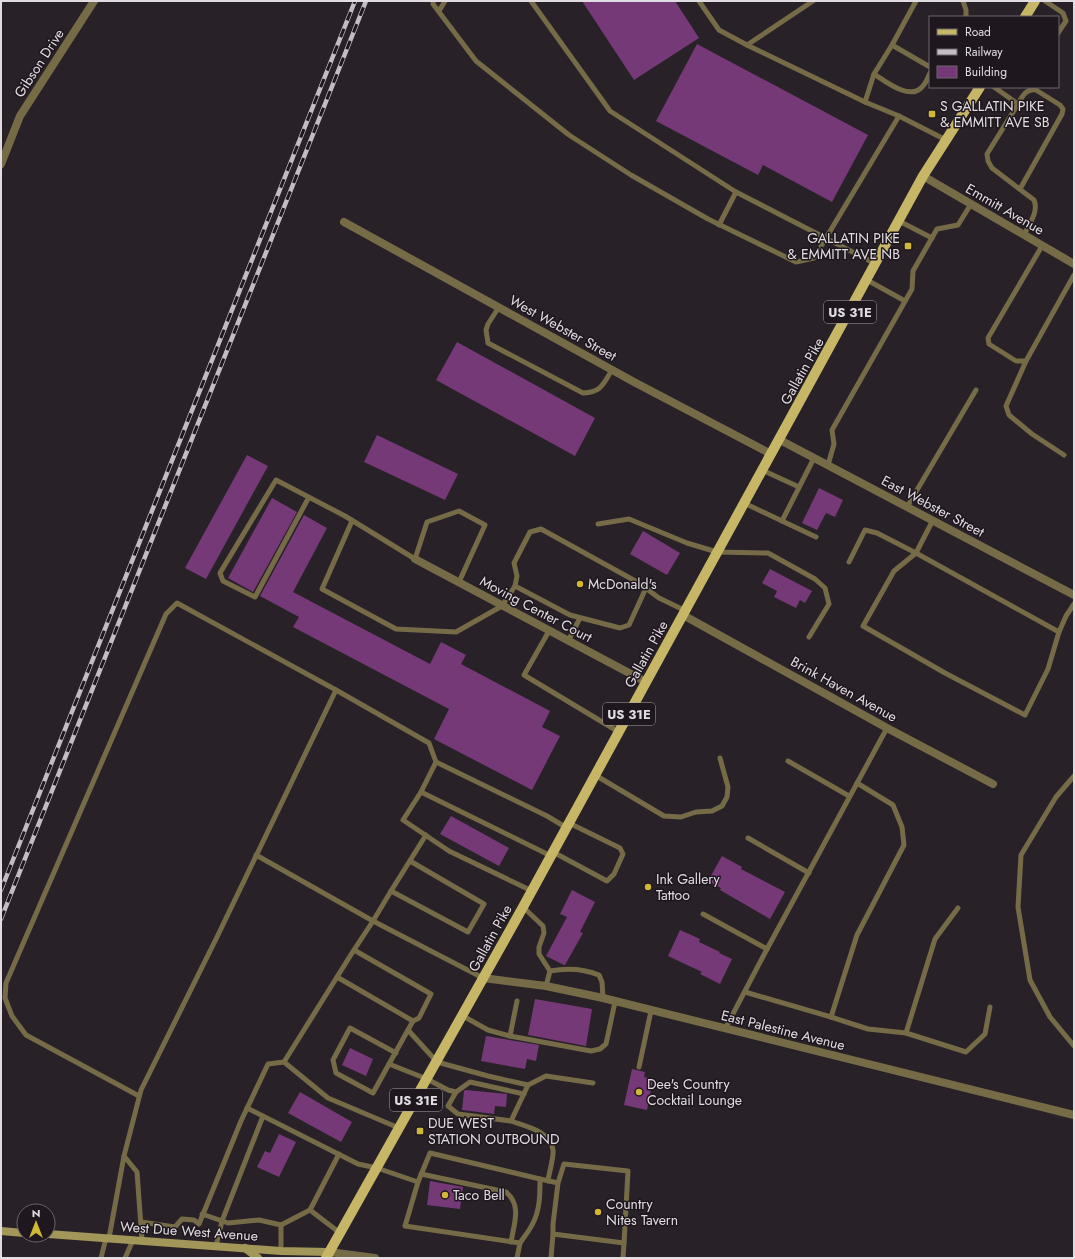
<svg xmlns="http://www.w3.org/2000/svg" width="1075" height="1259" viewBox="0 0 1075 1259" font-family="Jost,sans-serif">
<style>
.building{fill:#763978}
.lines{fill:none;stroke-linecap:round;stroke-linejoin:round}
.service{stroke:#756c47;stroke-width:5}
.minor{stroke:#756c47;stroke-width:8}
.secondary{stroke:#a39659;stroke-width:8}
.primary{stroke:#c7b666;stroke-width:10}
.rail-casing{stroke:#c3bdc3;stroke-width:4.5}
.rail{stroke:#1e171e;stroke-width:3;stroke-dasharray:9;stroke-linecap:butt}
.poi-dot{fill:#d1b736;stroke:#1e171e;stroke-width:1.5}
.labels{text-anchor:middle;stroke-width:3;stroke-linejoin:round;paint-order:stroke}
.shield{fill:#1e171e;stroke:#a6a1a6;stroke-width:1}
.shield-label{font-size:13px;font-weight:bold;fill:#e1dce1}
.street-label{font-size:14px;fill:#e1dce1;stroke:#1e171e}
.poi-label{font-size:14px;fill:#e1dce1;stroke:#1e171e;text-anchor:start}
</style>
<rect width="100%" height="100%" fill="#282128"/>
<g class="building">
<polygon points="582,1 675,1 699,38 634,80"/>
<polygon points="697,44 868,135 832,202 763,165 758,175 656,121"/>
<polygon points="457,342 595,418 575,456 436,380"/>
<polygon points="377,435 458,474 445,500 364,462"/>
<polygon points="247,455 268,466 206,579 185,568"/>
<polygon points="819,488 843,500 835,517 826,513 817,530 802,523"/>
<polygon points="272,498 297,512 253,592 228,578"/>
<polygon points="304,515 327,528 293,592 430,664 441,642 466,655 461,664 550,711 542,727 560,736 532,790 434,739 449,709 293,627 299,617 260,596"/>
<polygon points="643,531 680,553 667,575 630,554"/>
<polygon points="770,569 812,591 805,603 800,600 796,608 774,597 777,591 762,583"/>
<polygon points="451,816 509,848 499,866 440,834"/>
<polygon points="722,856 742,867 741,869 785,892 770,919 720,890 721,888 708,881"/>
<polygon points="572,890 595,902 580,932 583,933 565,965 564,965 546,956 567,917 560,914"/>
<polygon points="680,930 700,939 699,942 720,952 719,953 732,959 720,984 700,974 702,972 668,956"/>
<polygon points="535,999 592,1009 586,1046 528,1035"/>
<polygon points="486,1036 539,1045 536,1061 527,1059 525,1069 481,1061"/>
<polygon points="350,1048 373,1059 366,1076 342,1065"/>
<polygon points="632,1069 645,1072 644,1077 653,1079 647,1110 624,1105"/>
<polygon points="466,1090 507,1094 506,1107 495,1106 494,1114 462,1110 464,1091"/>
<polygon points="300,1092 352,1122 341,1142 288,1113"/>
<polygon points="279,1134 296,1142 279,1177 257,1167 265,1151 270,1153"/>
<polygon points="430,1181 463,1187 460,1209 427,1205"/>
</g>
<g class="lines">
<g class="service">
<polyline points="433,1 433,4 476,61 569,135 631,175 708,219 796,262 814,258 899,116"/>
<polyline points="531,1 610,111 736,192 876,264"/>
<polyline points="699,1 719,30 747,45 865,102 899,116 946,140"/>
<polyline points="963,1 966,10 966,17"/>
<polyline points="1045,1 1063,13 1066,21 1058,33"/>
<polyline points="439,11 445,1"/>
<polyline points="747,45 813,1"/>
<polyline points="892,45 930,67"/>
<path d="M 874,74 C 885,81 910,101 922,87 C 925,84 928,78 930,73"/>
<path d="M 994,87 L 1018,104 L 987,154 L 988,161 L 992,168 L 1034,200 C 1039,212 1029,224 1024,235"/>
<polyline points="865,102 874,74 892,45 916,1"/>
<path d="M 1018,104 C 1022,97 1026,88 1036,90 L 1060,105 L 1063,109 L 1062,114 L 1020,189"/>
<polyline points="899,221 932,238"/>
<polyline points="719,225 736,192"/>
<polyline points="1042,246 988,338 989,344 1016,361 1026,361 1074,275"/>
<polyline points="867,280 905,301"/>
<path d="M 499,307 L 488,324 L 486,330 L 488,343 L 583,393 C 602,392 603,384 612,370"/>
<polyline points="1026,361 1006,406 1009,415 1032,434 1064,455"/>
<polyline points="828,465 834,444 832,430 912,289 913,271 937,229 958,225 971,204"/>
<polyline points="762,470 799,487"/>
<polyline points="309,497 255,597 223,581 220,573 276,480 345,516 415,559 427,522 459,511 485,525 459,582"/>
<polyline points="744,503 782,521 814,458"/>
<polyline points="907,507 976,390"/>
<polyline points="933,520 916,553 894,571 863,626 945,673 1025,715 1048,669 1059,632 1066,616 1074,604"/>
<polyline points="352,521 322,589 396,629 456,632 502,606 515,586 517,576 514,563 530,532 541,529 639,583 659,598 686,611"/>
<polyline points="782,521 816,537"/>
<polyline points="598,524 629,519 687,543 717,552 768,553 815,579 825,588 829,604 809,637"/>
<polyline points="849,562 865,530 877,533 916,553 1059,632"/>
<polyline points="515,586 570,615 620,628 629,625 646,588"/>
<polyline points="549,631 524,675 619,732"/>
<polyline points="568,641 580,618"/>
<polyline points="788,761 849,796"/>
<polyline points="595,775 664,816 681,817 696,812 712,811 722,806 727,797 728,787 720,758"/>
<polyline points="1074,776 1056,797 1021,855 1018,907 1030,980 1050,1017 1074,1046"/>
<polyline points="421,792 551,856"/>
<polyline points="748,838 809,873"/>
<polyline points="553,852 607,881 614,874 623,854 620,848 569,823"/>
<polyline points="256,855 373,921 483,978"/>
<polyline points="391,891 468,932 484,904 410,861"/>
<polyline points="532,891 449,851 403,820 421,792 436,762 547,816 567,828"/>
<polyline points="523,907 543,926 544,933 539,947 539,954 550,971"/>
<polyline points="703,914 767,949"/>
<polyline points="354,950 431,994 419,1018 413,1021 389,1064 427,1079 448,1090 456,1092 448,1106 458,1114 511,1121 528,1085"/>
<polyline points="337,977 413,1021"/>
<path d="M 546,986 L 550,971 C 566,968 584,969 599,975 L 602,982 L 603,998"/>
<polyline points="745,992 831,1017 857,935 904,845 902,827 893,805 857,783"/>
<polyline points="463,1016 488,1030 510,1036 517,1001"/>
<polyline points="831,1017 868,1029 906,1033 935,939 958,908"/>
<polyline points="725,1029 767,949 887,728"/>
<polyline points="408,1030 437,1062 488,1076 528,1085 546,1076 593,1083"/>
<polyline points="906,1033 966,1052 985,1034 990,1007"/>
<polyline points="510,1036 591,1051 600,1049 606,1044 615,1002"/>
<polyline points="284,1062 328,1098 399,1128"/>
<polyline points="389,1064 373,1093 336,1073 333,1060 350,1028 396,1053"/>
<polyline points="639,1067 651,1011"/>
<polyline points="456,1092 470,1082 524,1094"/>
<polyline points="139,1096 26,1035 12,1016 5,998 6,983 166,614 177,603 336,690"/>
<polyline points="247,1108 358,1164 377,1168 418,1182 405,1226 520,1243 517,1258"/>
<path d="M 511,1121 C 525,1126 551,1131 553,1150 C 554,1158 549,1172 548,1181"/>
<polyline points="124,1156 137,1172 142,1240"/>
<path d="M 421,1174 L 506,1192 C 522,1205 514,1224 511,1242"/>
<polyline points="540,1179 558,1183 564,1164 628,1171 624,1243 553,1234 553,1224 558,1183"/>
<path d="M 418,1182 L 430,1153 L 540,1179 C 540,1195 540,1211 532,1225 C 529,1231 524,1237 520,1243"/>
<polyline points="310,1210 340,1233"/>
<polyline points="202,1214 228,1223 259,1220 281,1225 310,1210 339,1154"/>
<polyline points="141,1222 175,1227 182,1219 194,1220 199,1224 241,1121 268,1064 284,1062 352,953 373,921 391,891 426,835"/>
<polyline points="281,1225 281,1251"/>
<polyline points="109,1238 124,1156 141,1090 217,937 336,690 429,743 436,762"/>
<polyline points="216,1246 222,1221 263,1116"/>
<polyline points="101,1258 106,1238"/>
<polyline points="125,1258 133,1240"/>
<polyline points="551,1258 553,1234"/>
<polyline points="623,1258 624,1243"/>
</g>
<g class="minor">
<polyline points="1,164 20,116 94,1"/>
<polyline points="923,176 1074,264"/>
<polyline points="344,222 634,382 771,454"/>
<polyline points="780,440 1074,595"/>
<polyline points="415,559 646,682"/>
<polyline points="683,615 887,728 993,784"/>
<polyline points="483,978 546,986 603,998 1074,1115"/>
<polyline points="329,1252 375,1258"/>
</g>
<g class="secondary">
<polyline points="1,1231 24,1233"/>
<polyline points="48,1234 281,1251 329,1252"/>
<polyline points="245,1248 258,1258"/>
</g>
<g class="primary">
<polyline points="1025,17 1035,1"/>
<polyline points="326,1258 523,907 923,176 980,87"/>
</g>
<g class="rail-casing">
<g id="rail">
<polyline points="1,890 355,1"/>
<polyline points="1,919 366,1"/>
</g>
</g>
<use href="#rail" class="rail"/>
</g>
<g class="poi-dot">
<rect x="928" y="110" width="8" height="8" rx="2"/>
<rect x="904" y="242" width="8" height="8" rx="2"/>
<circle cx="580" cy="584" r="4"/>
<circle cx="648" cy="887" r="4"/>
<circle cx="639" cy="1092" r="4"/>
<rect x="416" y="1127" width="8" height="8" rx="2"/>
<circle cx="445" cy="1195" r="4"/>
<circle cx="598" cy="1212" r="4"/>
</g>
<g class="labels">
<g class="shield">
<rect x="824" y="301" width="52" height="22" rx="3"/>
<rect x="603" y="703" width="52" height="22" rx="3"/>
<rect x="390" y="1089" width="52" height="22" rx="3"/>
</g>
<g class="shield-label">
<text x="850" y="317">US 31E</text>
<text x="629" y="719">US 31E</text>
<text x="416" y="1105">US 31E</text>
</g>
<g class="street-label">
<text transform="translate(39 63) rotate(-57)" y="5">Gibson Drive</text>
<text transform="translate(1005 209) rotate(30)" y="5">Emmitt Avenue</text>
<text transform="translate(563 328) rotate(29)" y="5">West Webster Street</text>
<text transform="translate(802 371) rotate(-61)" y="5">Gallatin Pike</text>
<text transform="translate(933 506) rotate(28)" y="5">East Webster Street</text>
<text transform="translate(536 609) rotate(28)" y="5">Moving Center Court</text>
<text transform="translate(646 654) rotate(-61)" y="5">Gallatin Pike</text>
<text transform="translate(844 689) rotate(29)" y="5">Brink Haven Avenue</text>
<text transform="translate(490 938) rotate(-61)" y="5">Gallatin Pike</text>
<text transform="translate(783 1030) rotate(14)" y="5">East Palestine Avenue</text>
<text transform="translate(189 1231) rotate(4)" y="5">West Due West Avenue</text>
</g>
<g class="poi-label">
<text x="940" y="111">S GALLATIN PIKE<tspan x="940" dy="16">&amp; EMMITT AVE SB</tspan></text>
<text x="900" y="243" text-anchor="end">GALLATIN PIKE<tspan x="900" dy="16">&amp; EMMITT AVE NB</tspan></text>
<text x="588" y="589">McDonald's</text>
<text x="656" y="884">Ink Gallery<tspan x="656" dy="16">Tattoo</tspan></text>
<text x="647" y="1089">Dee's Country<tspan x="647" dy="16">Cocktail Lounge</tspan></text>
<text x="428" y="1128">DUE WEST<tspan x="428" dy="16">STATION OUTBOUND</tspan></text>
<text x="453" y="1200">Taco Bell</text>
<text x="606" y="1209">Country<tspan x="606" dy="16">Nites Tavern</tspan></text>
</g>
</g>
<rect width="1075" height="1259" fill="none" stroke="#e1dce1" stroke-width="4"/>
<rect x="929" y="16" width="130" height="72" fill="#1e171e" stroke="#6c666c"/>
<rect x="937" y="29" width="20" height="6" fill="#c7b666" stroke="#6c666c"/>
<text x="965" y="36" font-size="12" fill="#e1dce1">Road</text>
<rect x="937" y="49" width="20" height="6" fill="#c3bdc3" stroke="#6c666c"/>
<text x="965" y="56" font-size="12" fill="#e1dce1">Railway</text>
<rect x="937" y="66" width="20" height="12" fill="#763978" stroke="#6c666c"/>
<text x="965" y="76" font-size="12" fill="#e1dce1">Building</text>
<g transform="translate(36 1223)"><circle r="19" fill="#1e171e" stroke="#6c666c"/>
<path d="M0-3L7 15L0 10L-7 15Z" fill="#d1b736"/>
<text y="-6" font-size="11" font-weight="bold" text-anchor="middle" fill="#e1dce1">N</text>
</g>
</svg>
